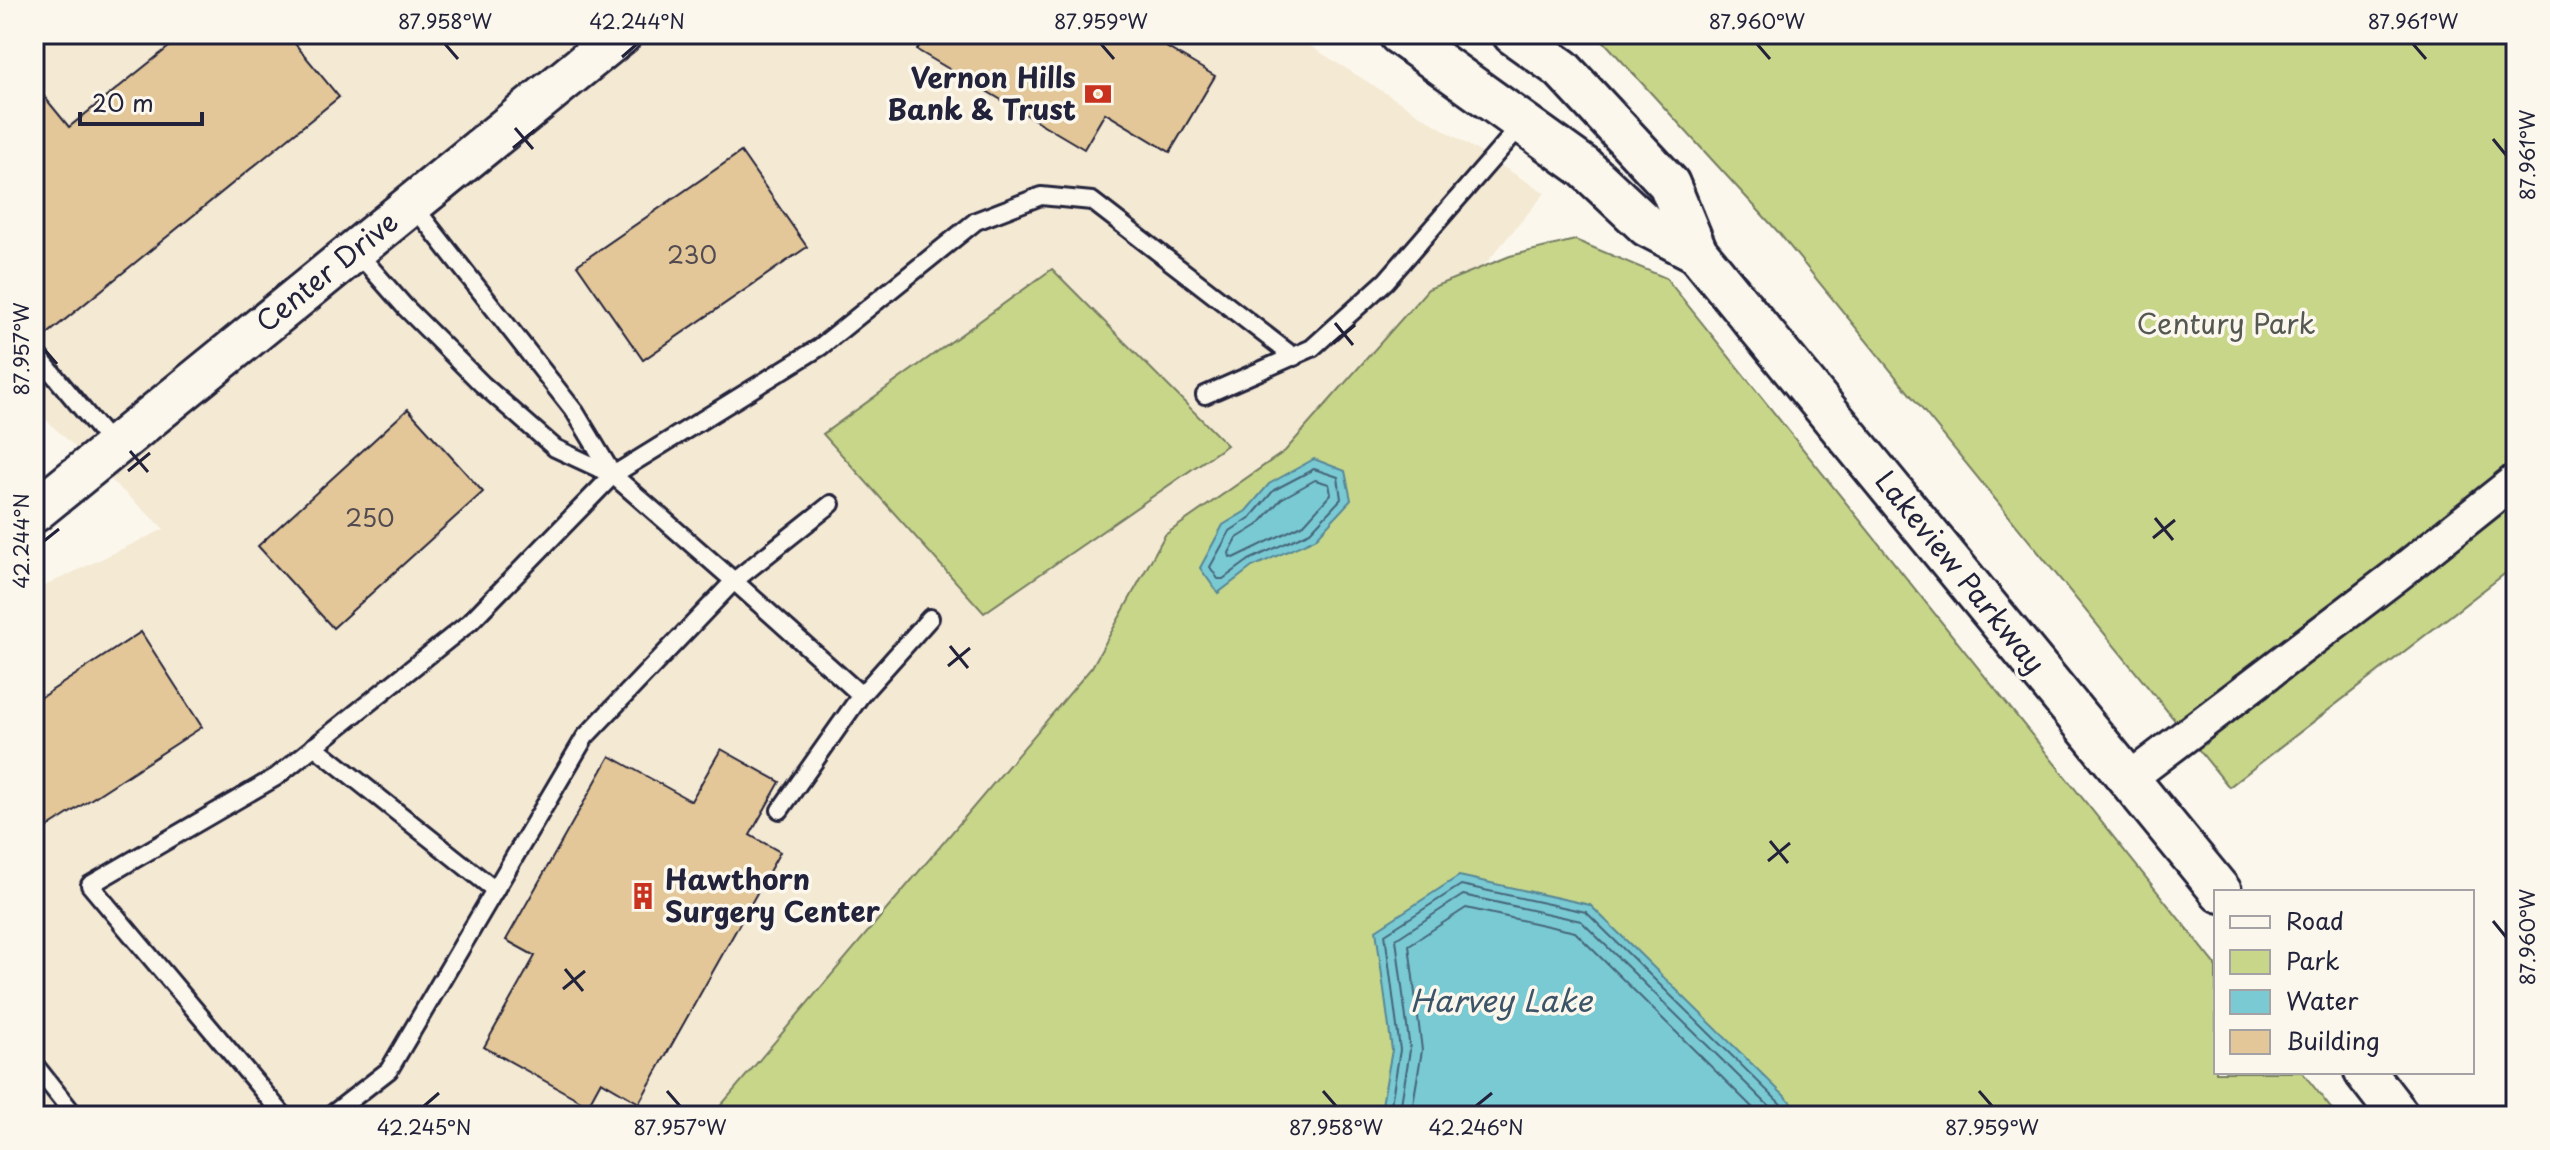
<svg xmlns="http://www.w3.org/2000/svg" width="2550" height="1150" viewBox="0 0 2550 1150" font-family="'Playpen Sans',sans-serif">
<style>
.built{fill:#f4e9d3}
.green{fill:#c8d689;stroke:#757c62;stroke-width:2}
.water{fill:#7acad4;stroke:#578797;stroke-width:2}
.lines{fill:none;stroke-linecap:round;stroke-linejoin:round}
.shore{stroke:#456578;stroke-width:2}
.building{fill:#e3c798;stroke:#22223b;stroke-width:2}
.service-casing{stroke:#22223b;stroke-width:22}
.minor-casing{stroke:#22223b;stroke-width:38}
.tertiary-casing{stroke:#22223b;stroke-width:46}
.service{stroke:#fbf7ec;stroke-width:16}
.minor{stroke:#fbf7ec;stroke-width:32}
.tertiary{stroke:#fbf7ec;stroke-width:40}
.ticks{fill:none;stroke:#22223b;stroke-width:3}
.labels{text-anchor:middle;stroke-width:7;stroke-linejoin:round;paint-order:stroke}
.number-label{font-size:24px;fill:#524b52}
.poi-label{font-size:28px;font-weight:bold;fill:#22223b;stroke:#fbf7ec;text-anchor:end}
.street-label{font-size:28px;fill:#22223b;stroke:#fbf7ec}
.park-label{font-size:28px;fill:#545852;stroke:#fbf7ec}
.water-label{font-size:30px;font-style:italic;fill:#3c5469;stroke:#fbf7ec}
.neatline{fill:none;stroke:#22223b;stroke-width:3}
.ticks-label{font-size:20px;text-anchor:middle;fill:#22223b}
</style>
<rect width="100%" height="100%" fill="#fbf7ec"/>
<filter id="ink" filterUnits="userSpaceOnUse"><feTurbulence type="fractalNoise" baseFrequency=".0125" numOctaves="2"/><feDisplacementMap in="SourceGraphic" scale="16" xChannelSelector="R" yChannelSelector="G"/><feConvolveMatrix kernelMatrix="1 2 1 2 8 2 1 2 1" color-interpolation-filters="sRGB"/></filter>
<g filter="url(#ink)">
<polygon class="built" points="34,34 1291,34 1545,193 769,1116 34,1116 34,591 164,529 34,409"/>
<g class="green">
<polygon points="1597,34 2516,34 2516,565 2229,787 1779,233"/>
<polygon points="1575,240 1666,278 2216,965 2216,1072 2302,1072 2337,1116 712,1116 1092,667 1165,535 1285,451 1428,289 1510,256"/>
<polygon points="1052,269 1227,445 984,613 823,434"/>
</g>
<g class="water">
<polygon points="1314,459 1345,471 1351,500 1315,539 1252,567 1218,593 1200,568 1223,525 1246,511 1269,484"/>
<polygon points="1459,876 1590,905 1805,1116 1380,1116 1392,1050 1376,930"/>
</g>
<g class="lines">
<g class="shore">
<polygon points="1314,469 1338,477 1341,499 1310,532 1249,560 1223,579 1218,579 1210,567 1230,531 1251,517 1274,490"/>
<polygon points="1315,480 1329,484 1331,494 1304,524 1234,558 1230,557 1229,553 1237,538 1258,525 1281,499"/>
<polyline points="1389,1116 1400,1050 1385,934 1461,885 1586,912 1793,1116"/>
<polyline points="1399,1116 1410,1050 1396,939 1463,895 1581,921 1779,1116"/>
<polyline points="1411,1116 1422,1050 1409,945 1466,908 1575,932 1761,1116"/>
</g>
</g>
<g class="building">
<polygon points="185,34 287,34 339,97 45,336 34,323 34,84 69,127"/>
<polygon points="926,34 1144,34 1215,76 1170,152 1105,113 1084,149 917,50"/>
<polygon points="741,152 807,247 643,360 577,265"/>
<polygon points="408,409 483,492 333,628 258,546"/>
<polygon points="141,632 202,727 36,835 34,702"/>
<polygon points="721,749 780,782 750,835 780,852 639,1103 601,1081 588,1105 484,1047 535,956 506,940 610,756 691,801"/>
</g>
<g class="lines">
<g class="service-casing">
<g id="service">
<polyline points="412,204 575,412 613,475"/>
<polyline points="34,351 113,446"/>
<polyline points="1205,395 1312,348 1386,281 1523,123"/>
<polyline points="831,504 734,581 861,695"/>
<polyline points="314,746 495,890"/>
<polyline points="780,810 861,695 930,618"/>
<polyline points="34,1064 75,1116"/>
<polyline points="284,1116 90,885 276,777 470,622 613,475 820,347 976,221 1041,196 1092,201 1294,357"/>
<polyline points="330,1116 389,1070 585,737 734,581 613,475 555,448 482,384 405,307 355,250"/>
</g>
</g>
<g class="minor-casing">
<polyline id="minor" points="2130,778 2397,575 2516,480"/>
</g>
<g class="tertiary-casing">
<g id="tertiary">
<polyline points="1399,34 1584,167 1647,226 1697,252"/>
<polyline points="1513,34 1562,69 1669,184 1697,252 2221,892"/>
<polyline points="34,512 621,34"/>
<polyline points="2365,1072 2399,1116"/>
</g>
</g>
<use href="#service" class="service"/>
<use href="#minor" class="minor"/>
<use href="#tertiary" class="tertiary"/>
</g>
</g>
<path class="ticks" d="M 445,44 L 458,59M 1101,44 L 1114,59M 1757,44 L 1770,59M 2413,44 L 2426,59M 622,57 L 637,44M 515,128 L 533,149M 2493,139 L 2506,155M 513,148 L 535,130M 1335,323 L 1353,345M 1333,343 L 1355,325M 44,349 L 57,364M 130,451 L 148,472M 128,471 L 150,453M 2155,518 L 2173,540M 2153,538 L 2175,520M 44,541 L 59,529M 950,646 L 968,668M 948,666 L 970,648M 1770,841 L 1788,863M 1768,861 L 1790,843M 2493,921 L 2506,937M 565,969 L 583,991M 563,989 L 585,971M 667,1091 L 680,1106M 1323,1091 L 1336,1106M 1979,1091 L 1992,1106M 424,1106 L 439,1093M 1476,1106 L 1492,1093"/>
<defs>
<g id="bank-bare" transform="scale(2.16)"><path d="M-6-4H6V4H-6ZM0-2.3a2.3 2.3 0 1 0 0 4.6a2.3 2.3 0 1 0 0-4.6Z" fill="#c8321e" stroke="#fbf7ec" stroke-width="2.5" paint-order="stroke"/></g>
<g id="building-bare" transform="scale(2.16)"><path d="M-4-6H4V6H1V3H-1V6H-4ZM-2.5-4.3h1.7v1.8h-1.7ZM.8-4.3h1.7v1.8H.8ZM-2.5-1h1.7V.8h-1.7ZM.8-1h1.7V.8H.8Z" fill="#c8321e" stroke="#fbf7ec" stroke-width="2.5" paint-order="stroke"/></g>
</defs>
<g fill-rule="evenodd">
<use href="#bank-bare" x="1098" y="94"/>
<use href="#building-bare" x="643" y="896"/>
</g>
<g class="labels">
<g class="number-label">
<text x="692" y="264">230</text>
<text x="370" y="527">250</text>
</g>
<g class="poi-label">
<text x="1076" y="88">Vernon Hills<tspan x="1076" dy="32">Bank &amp; Trust</tspan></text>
<text x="665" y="890" text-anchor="start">Hawthorn<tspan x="665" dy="32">Surgery Center</tspan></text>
</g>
<g class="street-label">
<text transform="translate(327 272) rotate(-39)" y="10">Center Drive</text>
<text transform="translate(1960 572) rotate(51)" y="10">Lakeview Parkway</text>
</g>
<g class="park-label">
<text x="2226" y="334">Century Park</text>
</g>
<g class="water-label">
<text x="1501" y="1012">Harvey Lake</text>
</g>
</g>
<rect width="2550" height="1150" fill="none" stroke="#fbf7ec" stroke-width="88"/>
<rect x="2214" y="890" width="260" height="184" fill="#fbf7ec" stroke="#a4a2a5" stroke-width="2"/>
<rect x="2230" y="916" width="40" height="12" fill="#fbf7ec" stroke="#a4a2a5" stroke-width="2"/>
<text x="2286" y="930" font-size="24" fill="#22223b">Road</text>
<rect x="2230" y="950" width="40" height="24" fill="#c8d689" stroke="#a4a2a5" stroke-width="2"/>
<text x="2286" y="970" font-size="24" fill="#22223b">Park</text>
<rect x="2230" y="990" width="40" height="24" fill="#7acad4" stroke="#a4a2a5" stroke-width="2"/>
<text x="2286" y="1010" font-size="24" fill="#22223b">Water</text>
<rect x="2230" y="1030" width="40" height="24" fill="#e3c798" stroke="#a4a2a5" stroke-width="2"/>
<text x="2286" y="1050" font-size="24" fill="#22223b">Building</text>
<path d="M80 112v12h122v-12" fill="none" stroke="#22223b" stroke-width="4"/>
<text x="92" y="112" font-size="24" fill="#22223b" stroke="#fbf7ec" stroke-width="6" paint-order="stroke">20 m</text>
<rect x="44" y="44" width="2462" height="1062" class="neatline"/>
<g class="ticks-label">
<text x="445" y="29">87.958°W</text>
<text x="637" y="29">42.244°N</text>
<text x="1101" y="29">87.959°W</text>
<text x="1757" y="29">87.960°W</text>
<text x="2413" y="29">87.961°W</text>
<text transform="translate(2528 155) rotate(-90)" y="7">87.961°W</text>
<text transform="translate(22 349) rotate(-90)" y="7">87.957°W</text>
<text transform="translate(22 541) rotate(-90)" y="7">42.244°N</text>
<text transform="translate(2528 937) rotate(-90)" y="7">87.960°W</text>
<text x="424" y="1135">42.245°N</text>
<text x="680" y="1135">87.957°W</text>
<text x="1336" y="1135">87.958°W</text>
<text x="1476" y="1135">42.246°N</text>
<text x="1992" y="1135">87.959°W</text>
</g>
</svg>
